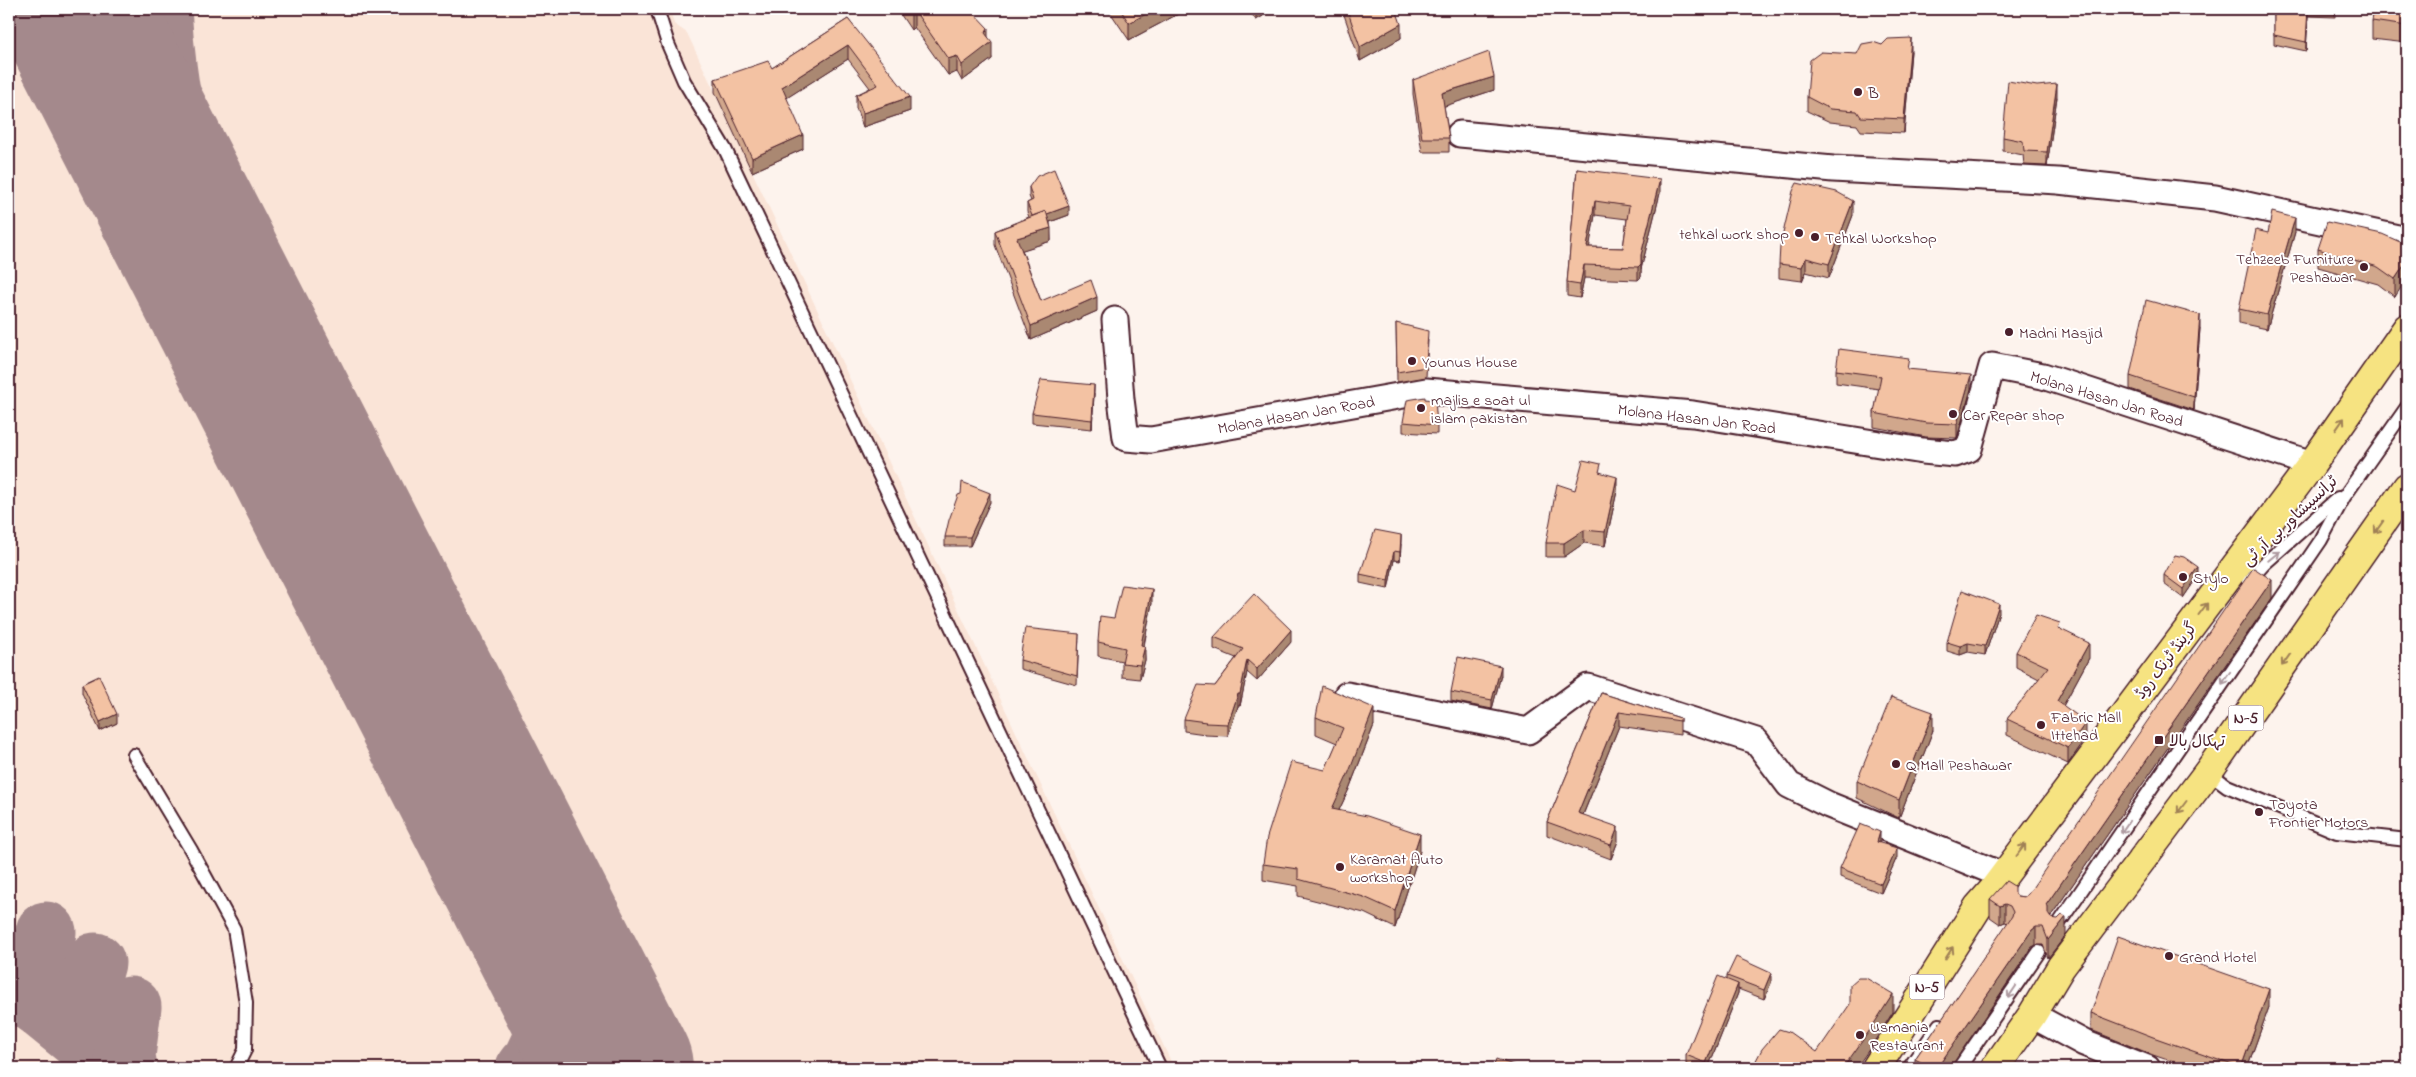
<svg xmlns="http://www.w3.org/2000/svg" width="2416" height="1077" viewBox="0 0 2416 1077" font-family="'Indie Flower','Playpen Sans Arabic',sans-serif">
<style>
.built{fill:#fae4d7}
.lines{fill:none;stroke-linecap:round;stroke-linejoin:round}
.taxiway{stroke:#a4898c;stroke-width:61}
.runway{stroke:#a4898c;stroke-width:154}
.lane-casing{stroke:#4a1f2b;stroke-width:16}
.street-casing{stroke:#4a1f2b;stroke-width:29}
.highway-casing{stroke:#4a1f2b;stroke-width:31}
.lane{stroke:#fff;stroke-width:12}
.street{stroke:#fff;stroke-width:25}
.highway{stroke:#f6e381;stroke-width:28}
.wall{fill:#d1a78c;stroke:#4a1f2b;fill-rule:evenodd}
.shaded-wall{fill:#aa8872;stroke:#4a1f2b}
.building{fill:#f3c2a3;stroke:#4a1f2b;fill-rule:evenodd}
.oneway{stroke:#a08156}
.oneway2{stroke:#ae9aa0}
.poi-dot{fill:#4a1f2b;stroke:#fff;stroke-width:2}
.labels{text-anchor:middle;stroke-width:4;stroke-linejoin:round;paint-order:stroke}
.shield{fill:#fff;stroke:#80626b;stroke-width:1}
.shield-label{font-size:15px;font-weight:bold;fill:#4a1f2b}
.poi-label{font-size:16px;fill:#4a1f2b;stroke:#fff;text-anchor:start}
.street-label{font-size:16px;fill:#4a1f2b;stroke:#fff}
</style>
<rect width="100%" height="100%" fill="#fdf3ed"/>
<filter id="ink" filterUnits="userSpaceOnUse"><feTurbulence type="fractalNoise" baseFrequency=".02" numOctaves="2"/><feDisplacementMap in="SourceGraphic" scale="10" xChannelSelector="R" yChannelSelector="G"/><feConvolveMatrix kernelMatrix="1 2 1 2 8 2 1 2 1" color-interpolation-filters="sRGB"/></filter>
<g filter="url(#ink)">
<polygon class="built" points="9,9 670,9 674,24 687,33 1174,1068 9,1068"/>
<g class="lines">
<g class="taxiway">
<path d="M 161,9 C 166,100 186,189 212,276"/>
<polyline points="9,982 115,1068"/>
<polyline points="34,1003 37,973 46,932"/>
<polyline points="83,1042 79,1021 95,963"/>
<polyline points="127,1068 125,1056 131,1007"/>
<polyline points="526,1068 533,1060 562,999 562,964"/>
</g>
<polyline class="runway" points="74,9 616,1068"/>
<g class="lane-casing">
<g id="lane">
<polyline points="657,9 668,44 684,81 725,149 1160,1068"/>
<polyline points="2248,582 2264,564 2338,498"/>
<polyline points="134,755 191,850 234,929 246,1003 245,1050 236,1068"/>
<polyline points="2208,772 2227,786 2337,832 2407,840"/>
<polyline points="2055,929 2321,540 2344,497 2407,407"/>
<polyline points="1909,1068 1939,1025"/>
<polyline points="1959,1068 2039,952"/>
</g>
</g>
<g class="street-casing">
<g id="street">
<polyline points="1460,134 1833,169 2058,181 2215,198 2407,240"/>
<polyline points="1115,320 1121,399 1126,438 1151,440 1426,391 1693,414 1923,451 1955,454 1969,449 1992,366 2043,376 2312,464"/>
<polyline points="1347,695 1528,731 1588,687 1756,741 1789,785 1829,805 2002,875"/>
<polyline points="2032,1015 2084,1043 2147,1068"/>
</g>
</g>
<g class="highway-casing">
<g id="highway">
<polyline points="1876,1068 1978,907 1993,890 2312,464 2407,328"/>
<polyline points="1995,1068 2032,1015 2061,967 2208,772 2407,487"/>
</g>
</g>
<use href="#lane" class="lane"/>
<use href="#street" class="street"/>
<use href="#highway" class="highway"/>
</g>
<g class="wall">
<polygon points="897,9 970,9 988,38 992,59 962,81 957,72 948,75 914,27 911,30"/>
<polygon points="1075,9 1089,9 1078,13"/>
<polygon points="1108,9 1178,9 1178,14 1129,40"/>
<polygon points="1247,9 1263,9 1263,16 1256,20"/>
<polygon points="1342,9 1396,9 1401,38 1360,61"/>
<polygon points="2274,9 2335,9 2335,17 2308,16 2306,51 2274,44"/>
<polygon points="2407,9 2407,43 2372,39 2372,21"/>
<polygon points="848,19 910,111 863,127 856,108 856,95 870,88 848,59 786,98 803,149 752,172 715,92 715,79 772,68"/>
<polygon points="1882,45 1911,51 1904,133 1861,131 1857,125 1830,122 1807,111 1807,97 1857,54"/>
<polygon points="1413,80 1494,90 1444,106 1449,138 1449,152 1422,152 1413,94"/>
<polygon points="2057,97 2047,166 2024,165 2023,155 2003,151 2003,137"/>
<path d="M 1577,169 L 1660,193 L 1641,269 L 1641,277 L 1638,280 L 1584,278 L 1580,298 L 1567,296 L 1567,283 ZM 1595,215 L 1627,219 L 1623,248 L 1589,247 Z"/>
<polygon points="1029,187 1069,215 1050,222 1051,241 1022,250 1041,301 1097,311 1031,340 995,245 995,231 1029,217 1027,212 1027,203 1031,201 1029,196"/>
<polygon points="1853,215 1829,278 1806,272 1802,281 1779,278 1779,264"/>
<polygon points="2295,232 2267,329 2239,323 2239,309 2268,233"/>
<polygon points="2407,245 2395,297 2378,284 2318,267 2318,249"/>
<polygon points="1396,323 1428,340 1426,377 1397,382"/>
<polygon points="2200,328 2194,410 2130,389 2130,376"/>
<polygon points="1909,369 1971,389 1957,438 1926,437 1874,427 1874,413 1879,389 1836,383 1836,370"/>
<polygon points="1094,394 1092,429 1032,423 1032,413"/>
<polygon points="1425,399 1437,425 1437,434 1403,432 1403,422"/>
<polygon points="1601,472 1617,491 1605,546 1584,543 1564,557 1546,557 1546,543 1575,490"/>
<polygon points="990,502 970,546 945,546 945,537"/>
<polygon points="1401,544 1400,561 1394,560 1388,589 1360,583 1360,574"/>
<polygon points="2164,575 2198,576 2183,598 2164,584"/>
<polygon points="2272,598 2050,917 2066,935 2048,958 2043,945 2036,945 2032,947 1950,1068 1915,1068 1915,1059 2008,923 2005,922 2000,924 1990,917 1990,899 2014,892 2017,896 2024,897 2028,894"/>
<polygon points="1152,603 1144,646 1145,660 1140,679 1122,677 1122,661 1098,656 1098,642 1114,618"/>
<polygon points="1999,613 1985,655 1968,652 1960,655 1947,651 1947,642"/>
<polygon points="2060,628 2089,658 2063,706 2086,738 2068,764 2007,735 2007,719 2039,679 2016,667 2016,652"/>
<polygon points="1079,634 1077,685 1020,669 1020,660"/>
<polygon points="1214,637 1291,642 1257,681 1247,672 1240,706 1238,706 1228,736 1205,735 1205,734 1184,731 1184,719 1215,686 1236,658 1214,649"/>
<polygon points="1501,675 1492,709 1451,701 1451,692"/>
<polygon points="82,684 117,723 100,731 82,693"/>
<polygon points="1601,693 1680,718 1680,735 1619,726 1583,815 1618,841 1611,859 1547,835 1547,822"/>
<polygon points="1316,717 1374,725 1349,789 1339,810 1420,851 1395,928 1364,913 1298,896 1298,886 1263,880 1263,864 1325,770 1337,743 1316,734"/>
<polygon points="1933,730 1899,818 1857,798 1857,781"/>
<polygon points="1880,841 1879,842 1897,857 1881,893 1840,877 1840,868"/>
<polygon points="1727,976 1771,983 1764,999 1738,989 1738,993 1708,1068 1696,1068 1686,1064 1686,1055 1727,979"/>
<polygon points="2269,1007 2247,1068 2191,1068 2153,1055 2091,1030 2091,1013"/>
</g>
<g class="shaded-wall">
<polygon points="1078,9 1089,9 1078,13"/>
<polygon points="1155,9 1178,9 1178,14 1129,40 1129,23"/>
<polygon points="1256,9 1263,9 1263,16 1256,20"/>
<polygon points="2308,9 2308,16 2306,51 2306,42"/>
<polygon points="914,10 914,27 911,30 911,14"/>
<polygon points="1401,24 1401,38 1360,61 1360,47"/>
<polygon points="988,28 988,45 992,42 992,59 962,81 962,65"/>
<polygon points="1911,38 1911,51 1904,133 1904,119"/>
<polygon points="848,45 848,59 782,101 782,87"/>
<polygon points="957,56 957,72 948,75 948,59"/>
<polygon points="1494,77 1494,90 1442,107 1442,93"/>
<polygon points="2057,84 2057,97 2047,166 2047,152"/>
<polygon points="910,97 910,111 863,127 863,113"/>
<polygon points="803,135 803,149 752,172 752,158"/>
<polygon points="1660,179 1660,193 1641,269 1641,255"/>
<polygon points="1595,201 1595,215 1587,261 1587,247"/>
<polygon points="1853,201 1853,215 1829,278 1829,264"/>
<polygon points="1069,206 1069,215 1033,228 1033,219"/>
<polygon points="2295,218 2295,232 2267,329 2267,315"/>
<polygon points="1051,228 1051,241 1017,252 1017,238"/>
<polygon points="1806,258 1806,272 1802,281 1802,267"/>
<polygon points="2407,261 2407,278 2395,297 2395,279"/>
<polygon points="1641,264 1641,277 1638,280 1638,267"/>
<polygon points="1584,265 1584,278 1580,298 1580,285"/>
<polygon points="1097,297 1097,311 1031,340 1031,326"/>
<polygon points="2200,315 2200,328 2194,410 2194,397"/>
<polygon points="1971,375 1971,389 1957,438 1957,424"/>
<polygon points="1094,385 1094,394 1092,429 1092,420"/>
<polygon points="1617,477 1617,491 1605,546 1605,532"/>
<polygon points="990,493 990,502 970,546 970,537"/>
<polygon points="1584,530 1584,543 1564,557 1564,543"/>
<polygon points="1401,535 1401,544 1400,561 1400,552"/>
<polygon points="1394,551 1394,560 1388,589 1388,580"/>
<polygon points="2198,567 2198,576 2183,598 2183,589"/>
<polygon points="2272,580 2272,598 2048,920 2046,905"/>
<polygon points="1152,589 1152,603 1141,659 1141,645"/>
<polygon points="1999,604 1999,613 1985,655 1985,646"/>
<polygon points="1291,630 1291,642 1257,681 1257,669"/>
<polygon points="1968,643 1968,652 1960,655 1960,646"/>
<polygon points="2089,643 2089,658 2057,717 2057,701"/>
<polygon points="1145,646 1145,660 1140,679 1140,665"/>
<polygon points="1247,660 1247,672 1240,706 1240,694"/>
<polygon points="1501,666 1501,675 1492,709 1492,700"/>
<polygon points="1238,694 1238,706 1228,736 1228,724"/>
<polygon points="1374,708 1374,725 1349,789 1332,825 1332,809"/>
<polygon points="1619,712 1619,726 1578,827 1578,813"/>
<polygon points="1933,712 1933,730 1899,818 1899,800"/>
<polygon points="117,714 117,723 100,731 100,722"/>
<polygon points="2086,722 2086,738 2068,764 2068,748"/>
<polygon points="1618,827 1618,841 1611,859 1611,845"/>
<polygon points="1880,832 1880,841 1877,851 1877,842"/>
<polygon points="1420,834 1420,851 1395,928 1395,911"/>
<polygon points="1897,848 1897,857 1881,893 1881,884"/>
<polygon points="2005,904 2005,922 2000,924 2000,906"/>
<polygon points="2066,917 2066,935 2048,958 2048,940"/>
<polygon points="2036,927 2036,945 2032,947 1950,1068 1937,1068 2032,930"/>
<polygon points="1771,973 1771,983 1764,999 1764,990"/>
<polygon points="1738,984 1738,993 1708,1068 1706,1068 1706,1063"/>
<polygon points="2269,989 2269,1007 2247,1068 2241,1068"/>
<polygon points="1893,994 1893,1012 1870,1048 1856,1068 1843,1068"/>
</g>
<g class="building">
<polygon points="908,9 970,9 988,28 985,33 992,42 962,65 957,56 948,59 914,10 911,14"/>
<polygon points="1120,9 1155,9 1129,23"/>
<polygon points="1347,9 1396,9 1401,24 1360,47"/>
<polygon points="2274,9 2308,9 2306,42 2274,35"/>
<polygon points="2374,9 2407,9 2407,26 2372,21"/>
<polygon points="848,19 910,97 863,113 856,95 878,85 848,45 782,87 803,135 752,158 715,79 768,61 772,68"/>
<polygon points="1911,38 1904,119 1861,117 1857,111 1830,109 1807,97 1810,60 1821,52 1857,54 1862,44 1873,42 1882,45 1888,39"/>
<polygon points="1489,52 1494,77 1442,93 1449,138 1422,138 1413,80"/>
<polygon points="2008,81 2037,86 2057,84 2047,152 2024,151 2023,141 2003,137"/>
<polygon points="1054,169 1069,206 1047,214 1046,211 1032,216 1027,203 1033,200 1029,187 1037,176"/>
<path d="M 1577,169 L 1660,179 L 1641,255 L 1641,264 L 1638,267 L 1584,265 L 1580,285 L 1567,283 ZM 1595,201 L 1629,206 L 1623,248 L 1587,247 Z"/>
<polygon points="1797,183 1837,192 1853,201 1829,264 1806,258 1802,267 1779,264 1780,246 1793,191"/>
<polygon points="1046,211 1051,228 1017,238 1041,301 1091,280 1097,297 1031,326 995,231"/>
<polygon points="2272,212 2295,218 2267,315 2239,309 2256,230 2268,233"/>
<polygon points="2327,222 2382,234 2407,245 2407,261 2395,279 2378,267 2318,249"/>
<polygon points="2146,300 2200,315 2194,397 2130,376"/>
<polygon points="1396,323 1428,331 1426,367 1397,372"/>
<polygon points="1839,349 1909,358 1907,369 1971,375 1957,424 1926,423 1874,413 1881,376 1836,370"/>
<polygon points="1041,380 1094,385 1092,420 1032,413"/>
<polygon points="1425,397 1425,399 1435,400 1437,425 1403,422 1407,400"/>
<polygon points="1583,460 1601,464 1599,472 1617,477 1605,532 1584,530 1564,543 1546,543 1557,484 1575,490"/>
<polygon points="962,482 990,493 970,537 945,537 949,520 958,495 961,494"/>
<polygon points="1375,530 1401,535 1400,552 1394,551 1388,580 1360,574"/>
<polygon points="2175,555 2184,557 2198,567 2183,589 2164,575"/>
<polygon points="2254,568 2272,580 2046,905 2048,906 2048,914 2051,918 2058,919 2062,915 2066,917 2048,940 2043,927 2036,927 2032,930 1937,1068 1932,1068 1915,1059 2012,916 2013,912 2010,906 2005,904 2000,906 1990,899 2006,881 2014,886 2014,892 2017,896 2024,897 2028,894 2251,571"/>
<polygon points="1122,585 1152,589 1141,645 1145,646 1140,665 1122,663 1125,648 1098,642 1100,616 1114,618"/>
<polygon points="1962,590 1999,604 1985,646 1968,643 1960,646 1947,642"/>
<polygon points="1254,594 1291,630 1257,669 1247,660 1240,694 1238,694 1228,724 1205,723 1206,722 1184,719 1198,685 1215,686 1243,649 1214,637"/>
<polygon points="2036,615 2060,623 2058,628 2089,643 2057,701 2086,722 2068,748 2007,719 2048,667 2016,652"/>
<polygon points="1025,628 1079,634 1077,676 1020,660"/>
<polygon points="1458,657 1501,666 1492,700 1451,692"/>
<polygon points="99,676 117,714 100,722 82,684"/>
<polygon points="1322,686 1374,708 1349,772 1332,809 1367,816 1420,834 1395,911 1364,897 1298,879 1298,869 1263,864 1267,837 1291,762 1325,770 1343,728 1316,717"/>
<polygon points="1601,693 1680,718 1680,721 1619,712 1578,813 1618,827 1611,845 1547,822"/>
<polygon points="1891,697 1933,712 1899,800 1857,781"/>
<polygon points="1860,824 1880,832 1877,842 1897,848 1881,884 1840,868"/>
<polygon points="2118,936 2269,989 2241,1068 2153,1037 2091,1013"/>
<polygon points="1736,957 1771,973 1764,990 1727,976"/>
<polygon points="1718,976 1738,984 1706,1063 1686,1055"/>
<polygon points="1858,978 1866,978 1893,994 1870,1030 1843,1068 1752,1068 1762,1049 1779,1029 1789,1032 1817,1052 1850,1004 1850,985"/>
<polygon points="1496,1059 1522,1068 1493,1068"/>
</g>
<defs><path id="oneway-shaft" d="M-6 0H5M1.5-3L5.5 0L1.5 3" fill="none" stroke-width="1.6" stroke-linecap="round" stroke-linejoin="round" transform="scale(1.25)"/></defs>
<g class="oneway">
<use href="#oneway-shaft" transform="translate(2340 424) rotate(-55)"/>
<use href="#oneway-shaft" transform="translate(2379 527) rotate(125)"/>
<use href="#oneway-shaft" transform="translate(2203 609) rotate(-53)"/>
<use href="#oneway-shaft" transform="translate(2286 660) rotate(125)"/>
<use href="#oneway-shaft" transform="translate(2182 807) rotate(127)"/>
<use href="#oneway-shaft" transform="translate(2021 850) rotate(-53)"/>
<use href="#oneway-shaft" transform="translate(1949 953) rotate(-58)"/>
</g>
<g class="oneway2">
<use href="#oneway-shaft" transform="translate(2274 556) rotate(-39)"/>
<use href="#oneway-shaft" transform="translate(2226 678) rotate(124)"/>
<use href="#oneway-shaft" transform="translate(2125 827) rotate(124)"/>
<use href="#oneway-shaft" transform="translate(2012 992) rotate(124)"/>
</g>
</g>
<g class="poi-dot">
<circle cx="1858" cy="92" r="5"/>
<circle cx="1799" cy="233" r="5"/>
<circle cx="1815" cy="237" r="5"/>
<circle cx="2364" cy="267" r="5"/>
<circle cx="2009" cy="332" r="5"/>
<circle cx="1412" cy="361" r="5"/>
<circle cx="1421" cy="408" r="5"/>
<circle cx="1953" cy="414" r="5"/>
<circle cx="2183" cy="577" r="5"/>
<circle cx="2041" cy="725" r="5"/>
<rect x="2154" y="735" width="10" height="10" rx="2.5"/>
<circle cx="1896" cy="764" r="5"/>
<circle cx="2259" cy="812" r="5"/>
<circle cx="1340" cy="867" r="5"/>
<circle cx="2169" cy="956" r="5"/>
<circle cx="1860" cy="1035" r="5"/>
</g>
<g class="labels">
<g class="shield">
<rect x="2228.5" y="705.5" width="35" height="25" rx="4"/>
<rect x="1909.5" y="974.5" width="35" height="25" rx="4"/>
</g>
<g class="shield-label">
<text x="2246" y="723">N-5</text>
<text x="1927" y="992">N-5</text>
</g>
<g class="poi-label">
<text x="1868" y="98">B</text>
<text x="1789" y="239" text-anchor="end">tehkal work shop</text>
<text x="1825" y="243">Tehkal Workshop</text>
<text x="2354" y="264" text-anchor="end">Tehzeeb Furniture<tspan x="2354" dy="18">Peshawar</tspan></text>
<text x="2019" y="338">Madni Masjid</text>
<text x="1422" y="367">Younus House</text>
<text x="1431" y="405">majlis e soat ul<tspan x="1431" dy="18">islam pakistan</tspan></text>
<text x="1963" y="420">Car Repar shop</text>
<text x="2193" y="583">Stylo</text>
<text x="2051" y="722">Fabric Mall<tspan x="2051" dy="18">Ittehad</tspan></text>
<text x="2169" y="746">تہکال بالا</text>
<text x="1906" y="770">Q Mall Peshawar</text>
<text x="2269" y="809">Toyota<tspan x="2269" dy="18">Frontier Motors</tspan></text>
<text x="1350" y="864">Karamat Auto<tspan x="1350" dy="18">workshop</tspan></text>
<text x="2179" y="962">Grand Hotel</text>
<text x="1870" y="1032">Usmania<tspan x="1870" dy="18">Restaurant</tspan></text>
</g>
<g class="street-label">
<text transform="translate(2107 398) rotate(17)" y="6">Molana Hasan Jan Road</text>
<text transform="translate(1296 414) rotate(-10)" y="6">Molana Hasan Jan Road</text>
<text transform="translate(1697 418) rotate(7)" y="6">Molana Hasan Jan Road</text>
<text transform="translate(2289 520) rotate(-43)" y="6">ٹرانسپشاور بی آر ٹی</text>
<text transform="translate(2165 660) rotate(-53)" y="6">گرینڈ ٹرنک روڈ</text>
</g>
</g>
<rect width="2416" height="1077" fill="none" stroke="#fff" stroke-width="30"/>
<rect x="15" y="15" width="2386" height="1047" fill="none" stroke="#4a1f2b" stroke-width="2" filter="url(#ink)"/>
</svg>
